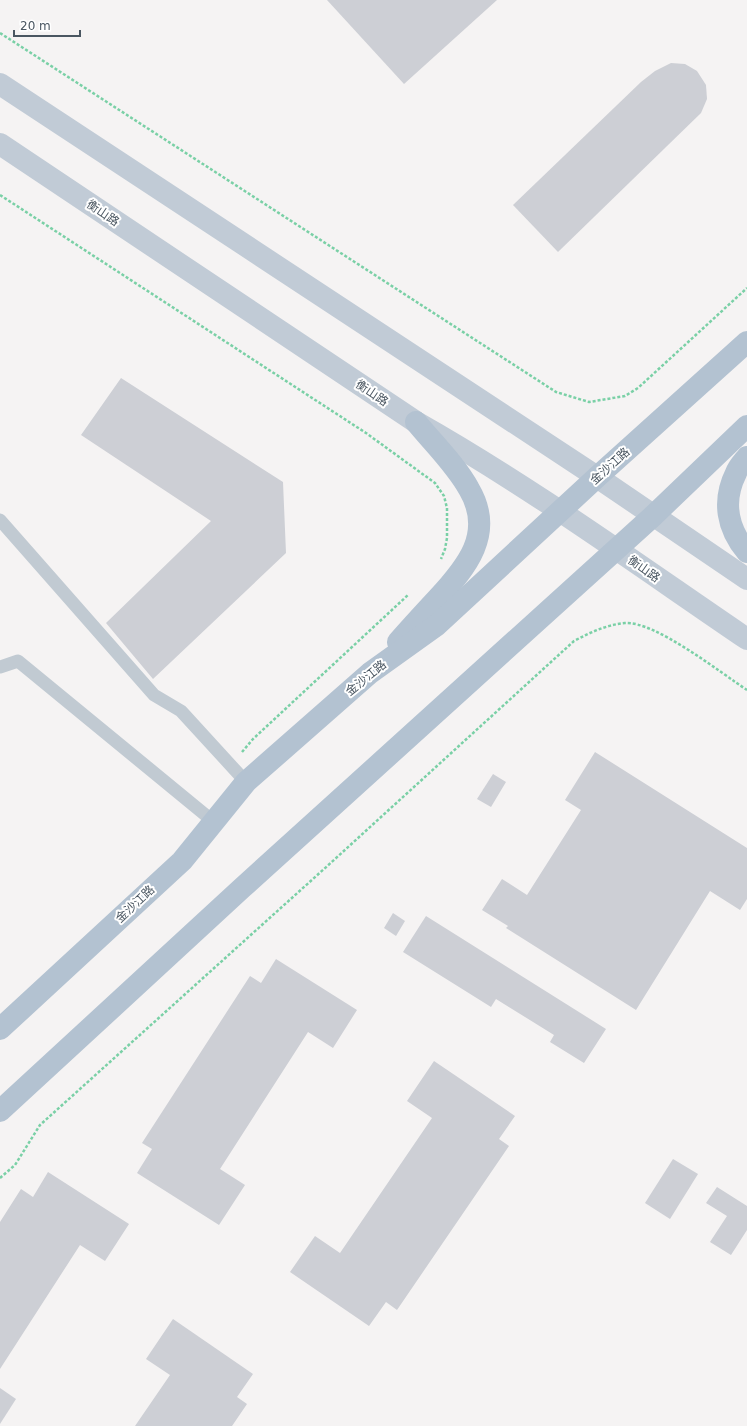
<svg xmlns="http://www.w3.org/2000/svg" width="747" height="1426" viewBox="0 0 747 1426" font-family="'DejaVu Sans','Noto Sans SC',sans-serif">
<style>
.building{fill:#cdcfd5}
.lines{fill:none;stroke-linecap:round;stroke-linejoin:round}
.path{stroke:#7ad0a6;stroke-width:2.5;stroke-dasharray:3 2;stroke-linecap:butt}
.lane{stroke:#c1cad2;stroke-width:13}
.secondary{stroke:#c1cbd6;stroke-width:22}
.primary{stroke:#b3c2d1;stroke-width:22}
.labels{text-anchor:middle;stroke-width:4;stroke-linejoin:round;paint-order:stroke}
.street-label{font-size:12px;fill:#4a5661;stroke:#fff}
</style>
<rect width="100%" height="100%" fill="#f5f3f3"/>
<g class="building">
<polygon points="327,0 497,0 404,84"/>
<polygon points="671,63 685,64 697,71 706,85 707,99 701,113 558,252 513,205 641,82 655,71"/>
<polygon points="121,378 283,482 286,553 153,679 106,623 211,521 81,435"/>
<polygon points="595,752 747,848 747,899 740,910 710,891 636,1010 506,928 508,926 482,910 502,879 527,895 581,810 565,800"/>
<polygon points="493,774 506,782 491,807 477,799"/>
<polygon points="393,913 405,921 396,936 384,928"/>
<polygon points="426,916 606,1029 584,1063 550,1042 554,1035 496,999 491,1007 403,952"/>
<polygon points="276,959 357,1010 333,1048 308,1032 220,1169 245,1185 219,1225 137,1173 152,1149 142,1143 250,976 261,983"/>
<polygon points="434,1061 515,1116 499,1139 509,1146 397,1310 386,1302 369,1326 290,1272 315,1236 340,1253 432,1118 407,1101"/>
<polygon points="673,1159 698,1174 670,1219 645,1203"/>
<polygon points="48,1172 129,1224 105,1261 80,1245 0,1369 0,1222 21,1189 33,1197"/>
<polygon points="717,1187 747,1206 747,1230 731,1255 710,1242 727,1216 706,1203"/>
<polygon points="173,1319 253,1374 237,1397 247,1404 232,1426 135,1426 170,1375 146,1359"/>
<polygon points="0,1388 16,1399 0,1424"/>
</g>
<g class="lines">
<g class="path">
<polyline points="0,33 556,392 589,402 625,396 638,388 747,288"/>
<polyline points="0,195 366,433 435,483 444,496 447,508 447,538 445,549 441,559"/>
<polyline points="242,752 253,739 408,595"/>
<path d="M 0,1178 L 15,1165 L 40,1125 L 324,869 L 574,641 C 591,632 606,625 625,623 C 655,621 721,673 747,690"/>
</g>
<g class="lane">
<polyline points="0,520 154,695 181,711 246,782"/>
<polyline points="0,667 18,661 214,822"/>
</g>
<g class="secondary">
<polyline points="0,84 597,477 747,579"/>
<path d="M 0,144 L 416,422 C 531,487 638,565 747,639"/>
</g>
<g class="primary">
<path d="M 747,457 C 743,462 738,467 736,473 C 722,501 727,528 747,552"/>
<path d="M 398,642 C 411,627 424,613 437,599 C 467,567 495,533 469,489 C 456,465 433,443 416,422"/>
<polyline points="0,1029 182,861 246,782 370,673 437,625 597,477 747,342"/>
<polyline points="0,1111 242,888 653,516 747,426"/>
</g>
</g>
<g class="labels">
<g class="street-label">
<text transform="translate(103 213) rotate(34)" y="4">衡山路</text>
<text transform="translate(372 393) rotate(34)" y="4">衡山路</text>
<text transform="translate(610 466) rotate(-42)" y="4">金沙江路</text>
<text transform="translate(644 569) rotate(35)" y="4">衡山路</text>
<text transform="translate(366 678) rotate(-39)" y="4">金沙江路</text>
<text transform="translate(135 904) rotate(-43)" y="4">金沙江路</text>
</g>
</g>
<path d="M14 30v6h66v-6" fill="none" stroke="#4a5661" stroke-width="2"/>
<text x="20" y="30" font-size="12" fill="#4a5661" stroke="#ffffff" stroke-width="3" paint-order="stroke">20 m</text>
</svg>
